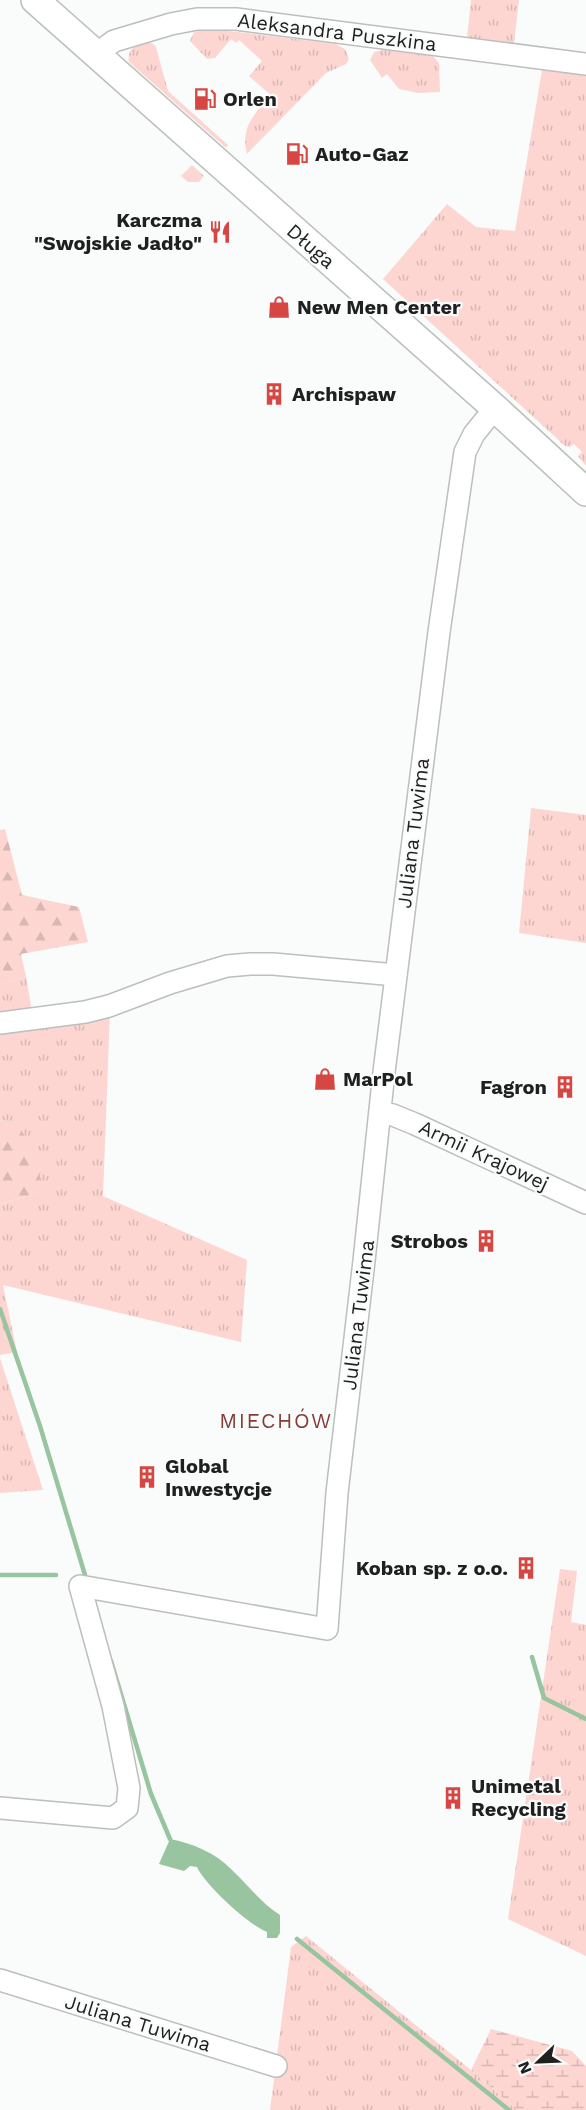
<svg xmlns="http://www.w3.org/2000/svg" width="586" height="2110" viewBox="0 0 586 2110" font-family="'Work Sans',sans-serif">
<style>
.grass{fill:url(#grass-tufts)}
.forest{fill:url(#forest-firs)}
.wetland{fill:url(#wetland-marsh)}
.water{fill:#98c59f}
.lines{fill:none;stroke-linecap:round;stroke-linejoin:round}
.stream{stroke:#98c59f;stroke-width:4.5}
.minor-casing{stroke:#bcbfbd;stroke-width:24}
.major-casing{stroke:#bcbfbd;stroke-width:30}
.minor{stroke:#fff;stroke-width:21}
.major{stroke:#fff;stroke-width:27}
.labels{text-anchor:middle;stroke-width:4.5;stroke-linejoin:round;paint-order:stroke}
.street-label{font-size:20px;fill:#1e1f1e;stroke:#f9fcfa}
.poi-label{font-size:20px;font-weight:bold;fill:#1e1f1e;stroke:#f9fcfa;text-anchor:start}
.neighbourhood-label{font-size:21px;letter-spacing:1.5px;fill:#843c37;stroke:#f9fcfa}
</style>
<defs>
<pattern id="grass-tufts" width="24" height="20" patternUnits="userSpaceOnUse" patternTransform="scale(1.5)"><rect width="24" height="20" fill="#fdd6d2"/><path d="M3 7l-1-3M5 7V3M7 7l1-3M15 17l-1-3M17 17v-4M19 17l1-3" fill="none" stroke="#d8b7b4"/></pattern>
<pattern id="forest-firs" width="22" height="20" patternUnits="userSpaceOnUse" patternTransform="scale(1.5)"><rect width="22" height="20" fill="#fdd6d2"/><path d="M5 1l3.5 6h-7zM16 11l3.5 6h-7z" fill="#d8b7b4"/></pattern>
<pattern id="wetland-marsh" width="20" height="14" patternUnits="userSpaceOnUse" patternTransform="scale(1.5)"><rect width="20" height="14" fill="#fdd6d2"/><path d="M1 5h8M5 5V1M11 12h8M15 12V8" fill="none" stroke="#d8b7b4"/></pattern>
</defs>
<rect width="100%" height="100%" fill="#f9fcfa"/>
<g class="grass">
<polygon points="471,0 519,0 514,43 467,38"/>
<path d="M 204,30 L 220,30 L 336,44 L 345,49 L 349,59 L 346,64 L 326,73 L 247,154 C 242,133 248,122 261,106 L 264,108 L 273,97 L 249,76 L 262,61 L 239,40 L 236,43 L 231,39 L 215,58 L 207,59 L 190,41 L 194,32 Z"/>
<path d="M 144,42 L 152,43 L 156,47 L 168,91 L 228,145 L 227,147 L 225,147 L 129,62 C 127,50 134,46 144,42 Z"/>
<polygon points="383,50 433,56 439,63 440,92 418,93 399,89 387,74 382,78 370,60 374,52"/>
<polygon points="542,70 586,75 586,466 578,456 582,452 574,444 570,447 565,446 383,279 447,204 476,227 515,231"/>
<polygon points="192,165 204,176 199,182 188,182 181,176"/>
<polygon points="531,808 586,815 586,943 519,933"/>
<polygon points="26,976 32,1012 0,1017 0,985"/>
<polygon points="110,1012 103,1196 247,1260 241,1342 3,1285 17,1352 0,1355 0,1204 37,1193 14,1120 0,1121 0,1029"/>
<polygon points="0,1358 43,1490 0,1493"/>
<polygon points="560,1569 577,1571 571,1622 586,1625 586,1956 508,1919"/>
<polygon points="306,1936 471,2070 517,2110 270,2110 291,1947"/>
</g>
<g class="forest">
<polygon points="5,829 22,895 79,907 88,942 21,954 26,976 0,985 0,830"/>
<polygon points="14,1120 42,1161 37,1193 0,1204 0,1121"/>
</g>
<polygon class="wetland" points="491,2029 572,2051 586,2066 586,2110 517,2110 471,2070"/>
<path class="water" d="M 170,1839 C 192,1843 216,1853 232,1870 C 248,1885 261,1903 280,1915 L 280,1933 L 277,1938 L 267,1938 L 267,1932 C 249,1925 205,1885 197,1867 L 190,1866 L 184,1871 L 159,1864 Z"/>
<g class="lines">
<g class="stream">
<polyline points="0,1309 40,1426 85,1575"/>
<polyline points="0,1575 56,1575"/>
<polyline points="532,1657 544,1698 586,1719"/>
<polyline points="111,1661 151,1794 170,1839"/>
<polyline points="297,1939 509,2110"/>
</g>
<g class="minor-casing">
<g id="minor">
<polyline points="95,55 114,41 171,24 197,19 236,19 586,64"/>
<polyline points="0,1023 85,1012 109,1006 170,983 227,966 250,964 273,964 396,975"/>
<polyline points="380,1113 393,1115 415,1124 586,1203"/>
<polyline points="0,1808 113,1818 127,1808 129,1788 113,1706 80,1586 327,1629 337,1493 364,1261 384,1072 439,632 465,452 474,434 495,408"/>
<polyline points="0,1980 276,2066"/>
</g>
</g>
<g class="major-casing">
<polyline id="major" points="35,0 495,408 586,492"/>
</g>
<use href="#minor" class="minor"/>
<use href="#major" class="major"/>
</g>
<defs>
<g id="fuel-bare" transform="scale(1.8)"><path d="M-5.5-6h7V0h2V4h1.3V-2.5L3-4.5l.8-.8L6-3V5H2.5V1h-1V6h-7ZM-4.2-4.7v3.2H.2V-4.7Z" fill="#d64743" stroke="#f9fcfa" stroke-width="2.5" paint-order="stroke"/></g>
<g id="restaurant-bare" transform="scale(1.8)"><path d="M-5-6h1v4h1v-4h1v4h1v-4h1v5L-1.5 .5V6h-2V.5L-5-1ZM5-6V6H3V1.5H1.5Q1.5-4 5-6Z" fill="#d64743" stroke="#f9fcfa" stroke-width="2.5" paint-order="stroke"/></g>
<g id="shop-bare" transform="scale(1.8)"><path d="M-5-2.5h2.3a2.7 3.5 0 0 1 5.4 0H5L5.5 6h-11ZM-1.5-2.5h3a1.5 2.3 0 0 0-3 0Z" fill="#d64743" stroke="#f9fcfa" stroke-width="2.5" paint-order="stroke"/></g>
<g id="building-bare" transform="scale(1.8)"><path d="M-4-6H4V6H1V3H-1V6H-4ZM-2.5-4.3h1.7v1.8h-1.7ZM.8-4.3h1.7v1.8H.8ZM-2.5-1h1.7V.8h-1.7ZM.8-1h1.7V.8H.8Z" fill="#d64743" stroke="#f9fcfa" stroke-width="2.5" paint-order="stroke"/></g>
</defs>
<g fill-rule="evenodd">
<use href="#fuel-bare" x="205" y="99"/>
<use href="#fuel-bare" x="297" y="154"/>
<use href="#restaurant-bare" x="220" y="232"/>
<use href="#shop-bare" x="279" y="307"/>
<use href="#building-bare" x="274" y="394"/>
<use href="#shop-bare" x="325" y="1079"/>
<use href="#building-bare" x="565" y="1087"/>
<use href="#building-bare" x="486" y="1241"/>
<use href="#building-bare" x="147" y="1477"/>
<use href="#building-bare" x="526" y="1568"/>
<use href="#building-bare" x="453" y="1798"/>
</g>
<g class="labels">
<g class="street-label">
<text transform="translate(337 32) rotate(7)" y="7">Aleksandra Puszkina</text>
<text transform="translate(311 246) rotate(41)" y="7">Długa</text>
<text transform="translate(413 833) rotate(-83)" y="7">Juliana Tuwima</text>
<text transform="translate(484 1155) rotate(25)" y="7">Armii Krajowej</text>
<text transform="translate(358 1315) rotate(-83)" y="7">Juliana Tuwima</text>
<text transform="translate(138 2023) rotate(17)" y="7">Juliana Tuwima</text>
</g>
<g class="poi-label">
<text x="223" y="106">Orlen</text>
<text x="315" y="161">Auto-Gaz</text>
<text x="202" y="227" text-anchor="end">Karczma<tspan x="202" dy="23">"Swojskie Jadło"</tspan></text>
<text x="297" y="314">New Men Center</text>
<text x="292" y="401">Archispaw</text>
<text x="343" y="1086">MarPol</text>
<text x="547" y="1094" text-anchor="end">Fagron</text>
<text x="468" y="1248" text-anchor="end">Strobos</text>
<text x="165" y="1473">Global<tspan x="165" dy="23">Inwestycje</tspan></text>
<text x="508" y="1575" text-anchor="end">Koban sp. z o.o.</text>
<text x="471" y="1793">Unimetal<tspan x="471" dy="23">Recycling</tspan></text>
</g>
<g class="neighbourhood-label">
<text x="276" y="1428">MIECHÓW</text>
</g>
</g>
<g transform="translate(538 2062) rotate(247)" stroke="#f9fcfa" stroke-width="4.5" paint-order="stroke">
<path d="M0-4.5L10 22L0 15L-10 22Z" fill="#1e1f1e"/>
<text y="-9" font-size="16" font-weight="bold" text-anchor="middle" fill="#1e1f1e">N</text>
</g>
</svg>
